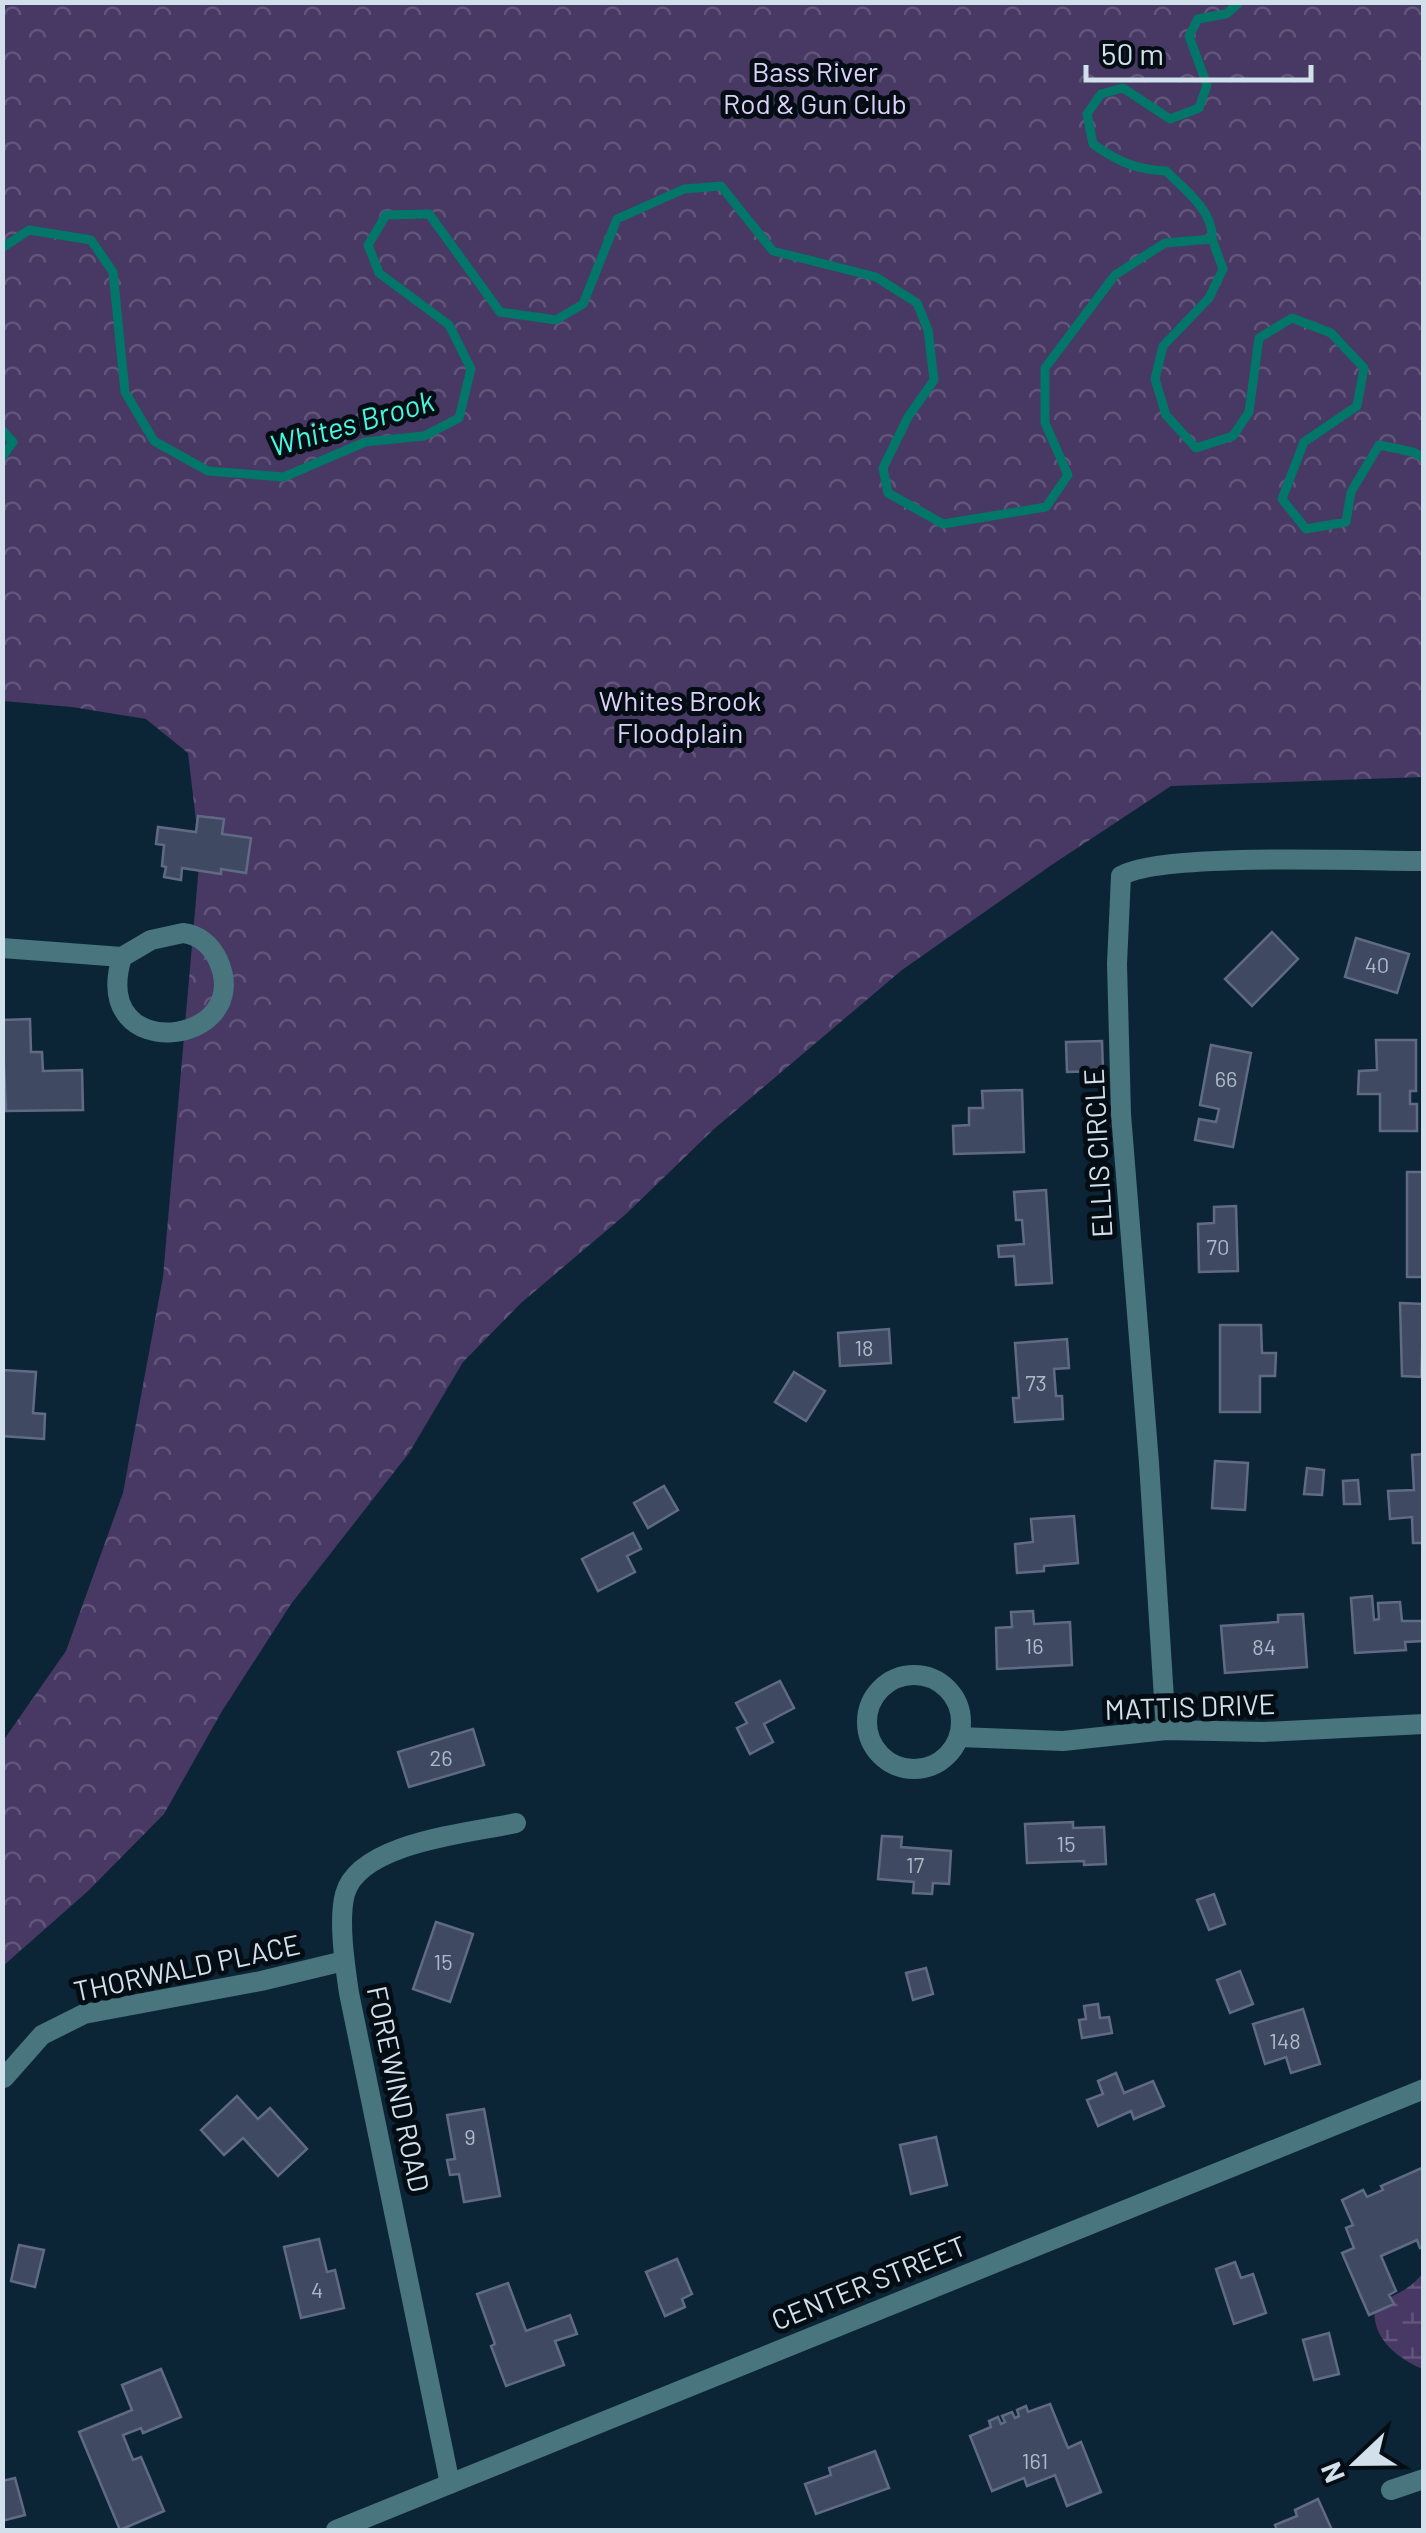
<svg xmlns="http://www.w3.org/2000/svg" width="1426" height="2533" viewBox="0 0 1426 2533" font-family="Barlow,sans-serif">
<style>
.wetland{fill:url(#wetland-marsh)}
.park{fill:url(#park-crowns)}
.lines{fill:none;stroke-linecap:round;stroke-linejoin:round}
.stream{stroke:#027669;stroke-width:9}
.building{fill:#404962;stroke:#606a85;stroke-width:2.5}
.minor{stroke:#48757e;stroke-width:20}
.tertiary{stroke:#48757e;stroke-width:20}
.labels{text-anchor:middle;stroke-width:10;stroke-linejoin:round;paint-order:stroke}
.number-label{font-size:22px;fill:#aebac9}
.park-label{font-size:28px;fill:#ddd1fa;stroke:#040d14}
.street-label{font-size:28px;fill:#d2e0eb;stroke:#040d14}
.water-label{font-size:30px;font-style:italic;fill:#47f8df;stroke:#040d14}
</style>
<defs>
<pattern id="wetland-marsh" width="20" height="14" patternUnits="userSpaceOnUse" patternTransform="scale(2.5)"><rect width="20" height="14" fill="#473963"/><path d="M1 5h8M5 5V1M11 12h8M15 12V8" fill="none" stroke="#61557a"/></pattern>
<pattern id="park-crowns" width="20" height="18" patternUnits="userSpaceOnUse" patternTransform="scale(2.5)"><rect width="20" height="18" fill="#473963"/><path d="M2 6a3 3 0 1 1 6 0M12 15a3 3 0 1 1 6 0" fill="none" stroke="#61557a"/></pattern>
</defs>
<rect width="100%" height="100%" fill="#0c2536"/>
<path class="wetland" d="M 1423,2273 L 1423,2369 C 1398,2359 1370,2337 1375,2306 C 1394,2294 1409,2291 1423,2273 Z"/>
<polygon class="park" points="2,3 1424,3 1423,777 1171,786 1050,866 902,970 714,1129 626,1214 521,1303 463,1362 409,1453 291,1604 222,1711 164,1814 88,1891 3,1966 3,1741 66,1651 123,1493 163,1277 200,854 188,753 146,719 72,707 3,701"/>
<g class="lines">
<g class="stream">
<path d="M 1212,239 C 1214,211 1184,189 1166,171 C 1136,170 1117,161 1093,144 L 1087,114 L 1101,94 L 1123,88 L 1170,119 L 1199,108 L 1207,85 L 1189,36 L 1198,19 L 1226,14 L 1240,2"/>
<polyline points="2,248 29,230 91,240 113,272 125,392 154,441 208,471 284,477 365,442 424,436 459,418 471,369 449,325 379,273 368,245 386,215 429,214 500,312 556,320 583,304 617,219 684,189 721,186 773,251 876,277 917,303 928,330 934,380 908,417 883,468 888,493 943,524 1046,507 1068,475 1045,423 1045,368 1115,275 1165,243 1212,239 1223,269 1209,298 1163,346 1155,379 1166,415 1196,448 1233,436 1249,412 1259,338 1292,318 1331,333 1364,368 1357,406 1304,442 1282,499 1306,529 1346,522 1351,492 1379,445 1413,452 1424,458"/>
<polyline points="2,430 13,442 2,457"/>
</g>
</g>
<g class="building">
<polygon points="198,816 224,819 222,834 251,838 246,873 221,869 221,874 182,868 181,880 164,877 166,867 162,866 164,845 156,844 158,827 196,832"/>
<polygon points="1272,932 1298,959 1252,1006 1225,979"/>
<polygon points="1356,938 1409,954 1397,993 1345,977"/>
<polygon points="30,1019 31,1052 42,1052 43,1071 82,1070 83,1110 6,1111 2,1020"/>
<polygon points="1376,1040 1416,1040 1416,1091 1410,1091 1410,1104 1417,1104 1417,1131 1380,1131 1380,1094 1358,1094 1359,1071 1377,1070"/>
<polygon points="1102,1041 1103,1071 1067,1072 1066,1042"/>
<polygon points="1211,1045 1251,1053 1233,1147 1195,1140 1199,1119 1216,1122 1219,1109 1200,1105"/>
<polygon points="1022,1090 1024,1152 954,1154 953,1126 969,1125 969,1108 983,1108 982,1091"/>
<rect x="1407" y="1172" width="17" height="105"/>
<polygon points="1046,1190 1052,1283 1016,1285 1014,1256 999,1257 998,1246 1024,1244 1022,1220 1016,1220 1014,1192"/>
<polygon points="1236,1206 1238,1271 1199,1272 1198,1224 1214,1223 1214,1207"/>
<polygon points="1400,1303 1424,1304 1421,1377 1402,1376"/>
<polygon points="1220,1325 1261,1325 1262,1353 1276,1353 1275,1376 1260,1376 1260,1412 1220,1412"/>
<polygon points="889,1329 891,1363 840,1366 838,1333"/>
<polygon points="1067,1339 1069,1368 1054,1369 1056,1396 1062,1396 1063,1419 1015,1422 1013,1398 1019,1398 1015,1343"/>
<polygon points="2,1370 36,1372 33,1413 45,1414 44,1439 2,1436"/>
<polygon points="794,1372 825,1391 806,1421 775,1402"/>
<polygon points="1424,1454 1424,1543 1413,1543 1412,1517 1390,1519 1388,1491 1414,1490 1412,1455"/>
<polygon points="1215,1461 1248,1463 1245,1510 1212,1508"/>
<polygon points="1307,1468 1324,1470 1322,1495 1304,1494"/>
<polygon points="1358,1480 1360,1504 1344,1504 1343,1481"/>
<polygon points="664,1486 678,1510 648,1528 634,1503"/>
<polygon points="1074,1516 1078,1563 1044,1566 1044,1571 1017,1573 1015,1544 1033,1542 1031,1519"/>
<polygon points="633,1533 641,1549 627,1556 635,1572 598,1591 582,1559"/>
<polygon points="1372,1596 1374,1620 1379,1619 1378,1603 1400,1602 1402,1621 1424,1621 1424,1641 1405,1642 1406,1650 1355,1653 1351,1598"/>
<polygon points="1033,1611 1034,1624 1070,1622 1072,1665 997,1669 996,1628 1012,1627 1011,1612"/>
<polygon points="1303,1614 1307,1667 1225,1673 1221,1626 1278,1622 1278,1615"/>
<polygon points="780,1681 794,1708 764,1724 773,1742 750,1754 737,1728 747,1723 736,1703"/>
<polygon points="473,1729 484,1765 409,1787 398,1752"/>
<polygon points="1073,1822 1073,1828 1104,1827 1106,1864 1084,1865 1084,1861 1027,1863 1025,1824"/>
<polygon points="882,1836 902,1837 901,1847 951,1851 949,1884 933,1883 932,1894 913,1893 914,1882 878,1879"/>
<polygon points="1214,1894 1225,1924 1209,1930 1197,1900"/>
<polygon points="436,1922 473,1934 450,2002 413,1989"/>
<polygon points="926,1968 933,1994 913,2000 906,1973"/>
<polygon points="1240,1971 1253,2004 1230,2013 1217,1980"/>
<polygon points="1098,2004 1100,2018 1109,2017 1112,2033 1082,2038 1079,2020 1086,2019 1084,2006"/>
<polygon points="1303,2009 1320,2064 1291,2073 1286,2057 1265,2064 1253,2024"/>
<polygon points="1116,2073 1124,2093 1153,2081 1164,2106 1134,2119 1131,2111 1098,2126 1087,2100 1103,2094 1098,2081"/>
<polygon points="237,2096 258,2119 270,2108 307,2149 278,2176 243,2138 224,2155 201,2130"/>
<polygon points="484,2109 500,2196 464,2202 459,2174 450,2175 447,2160 455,2159 447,2115"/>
<polygon points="936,2137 947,2185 911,2194 900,2145"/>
<polygon points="1424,2167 1424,2247 1420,2248 1417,2240 1381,2256 1396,2291 1389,2295 1394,2304 1369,2315 1342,2253 1354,2248 1346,2228 1353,2225 1342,2200 1363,2190 1367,2197 1383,2190 1381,2186"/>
<polygon points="319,2239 327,2272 335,2270 344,2308 301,2318 284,2247"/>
<polygon points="19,2245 44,2250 35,2287 11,2281"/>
<polygon points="677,2259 692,2294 682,2299 685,2307 665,2316 646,2272"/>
<polygon points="1235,2262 1241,2278 1253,2274 1266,2313 1234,2324 1216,2269"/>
<polygon points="508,2283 526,2331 570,2315 577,2334 555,2341 564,2365 506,2386 491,2346 495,2344 477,2294"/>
<polygon points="1329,2333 1339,2374 1314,2380 1303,2340"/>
<polygon points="161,2369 181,2417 143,2433 141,2428 123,2435 133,2460 141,2457 164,2511 120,2530 79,2432 132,2410 122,2385"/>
<polygon points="1050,2404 1068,2448 1081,2442 1101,2492 1067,2506 1055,2475 1027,2486 1024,2478 992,2491 970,2436 991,2427 989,2421 998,2417 1001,2424 1005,2422 1002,2416 1012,2412 1015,2418 1019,2416 1017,2410 1026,2406 1028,2412"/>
<polygon points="875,2451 889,2488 816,2514 805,2484 831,2475 829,2468"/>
<polygon points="15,2478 25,2515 2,2521 2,2481"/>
<polygon points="1318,2499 1332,2530 1277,2530 1275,2525 1297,2516 1295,2510"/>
</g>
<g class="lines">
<g class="minor">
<path d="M 183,933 C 199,935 211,945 218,960 C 257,1046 88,1068 122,957 L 151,940 Z"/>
<polyline points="2,948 122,957"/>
<circle cx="914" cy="1722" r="47"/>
<path d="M 1166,1730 L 1149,1463 L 1121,1114 L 1117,964 L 1121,876 C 1158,852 1368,861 1424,861"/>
<polyline points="959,1737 1063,1741 1166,1730 1263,1732 1424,1724"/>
<polyline points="4,2078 42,2035 84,2014 261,1981 344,1961"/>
<path d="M 450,2484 L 349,1993 C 345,1966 338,1920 345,1894 C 359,1842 471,1833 516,1823"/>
<polyline points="1391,2490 1424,2479"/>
</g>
<polyline class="tertiary" points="336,2530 1424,2089"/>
</g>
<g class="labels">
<g class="number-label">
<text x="1377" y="973">40</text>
<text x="1226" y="1087">66</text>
<text x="1218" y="1255">70</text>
<text x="864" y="1356">18</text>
<text x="1036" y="1391">73</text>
<text x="1034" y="1654">16</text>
<text x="1264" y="1655">84</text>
<text x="441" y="1766">26</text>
<text x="1066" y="1852">15</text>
<text x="915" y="1873">17</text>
<text x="443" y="1970">15</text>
<text x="1285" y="2049">148</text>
<text x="470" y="2145">9</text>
<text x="317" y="2298">4</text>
<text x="1035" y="2469">161</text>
</g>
<g class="park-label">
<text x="815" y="82">Bass River<tspan x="815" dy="32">Rod &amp; Gun Club</tspan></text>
<text x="680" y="711">Whites Brook<tspan x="680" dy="32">Floodplain</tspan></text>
</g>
<g class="street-label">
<text transform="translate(1098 1153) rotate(-93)" y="10">ELLIS CIRCLE</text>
<text transform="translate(1190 1707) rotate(-2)" y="10">MATTIS DRIVE</text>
<text transform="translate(187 1968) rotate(-12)" y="10">THORWALD PLACE</text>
<text transform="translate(398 2089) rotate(78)" y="10">FOREWIND ROAD</text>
<text transform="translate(869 2283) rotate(-22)" y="10">CENTER STREET</text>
</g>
<g class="water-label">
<text transform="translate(352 424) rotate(-16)" y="10">Whites Brook</text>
</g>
</g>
<rect width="1426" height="2533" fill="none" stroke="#d2e0eb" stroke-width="10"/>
<g transform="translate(1356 2463) rotate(248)" stroke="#040d14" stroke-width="8" paint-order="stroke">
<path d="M0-8L18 38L0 25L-18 38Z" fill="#d2e0eb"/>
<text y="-15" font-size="28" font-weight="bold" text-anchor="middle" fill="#d2e0eb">N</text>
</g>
<path d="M1086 65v15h225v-15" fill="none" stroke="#d2e0eb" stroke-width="5"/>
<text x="1101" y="65" font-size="30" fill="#d2e0eb" stroke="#040d14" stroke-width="8" paint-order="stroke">50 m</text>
</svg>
